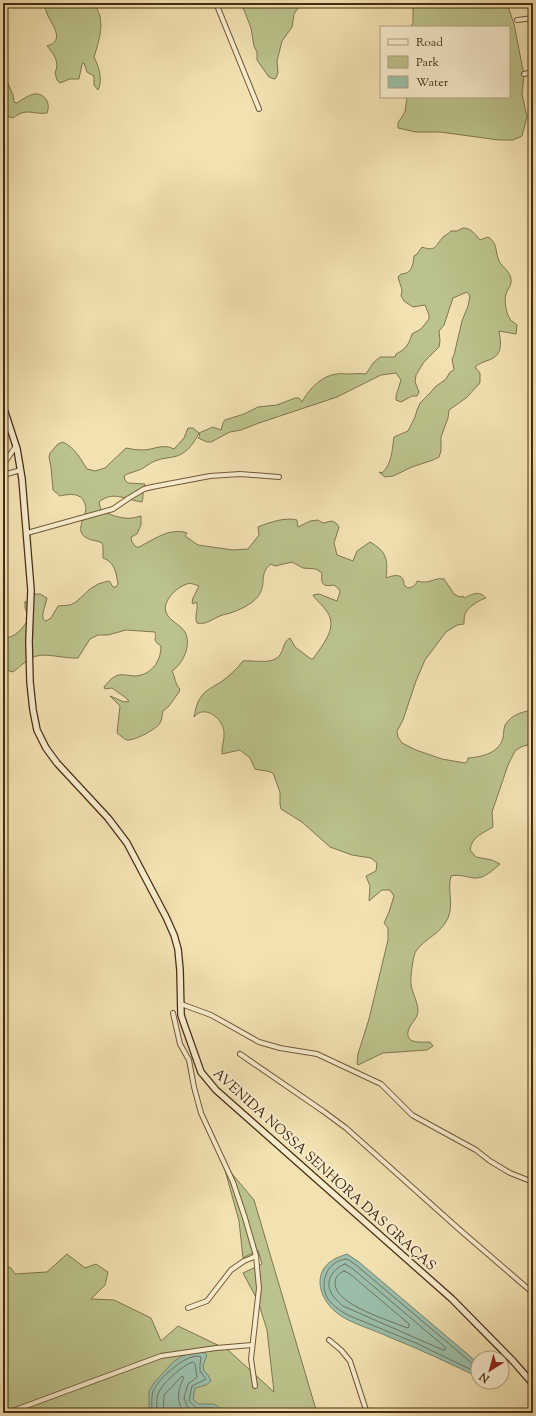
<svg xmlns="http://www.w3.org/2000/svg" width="536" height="1416" viewBox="0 0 536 1416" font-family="'Sorts Mill Goudy',serif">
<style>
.green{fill:#bbc28b;stroke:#817650}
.water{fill:#9bbeaa;stroke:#79836e}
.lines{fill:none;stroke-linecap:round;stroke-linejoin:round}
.shore{stroke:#71745f;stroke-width:1}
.minor-casing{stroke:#72583b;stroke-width:6}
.secondary-casing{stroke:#472b14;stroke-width:8}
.minor{stroke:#f7eccc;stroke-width:4}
.secondary{stroke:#f7eccc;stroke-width:5.5}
.labels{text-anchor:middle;stroke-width:4;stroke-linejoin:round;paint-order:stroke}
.street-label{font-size:14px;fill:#472b14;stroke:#f7eccc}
</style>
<rect width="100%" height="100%" fill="#f2e1b1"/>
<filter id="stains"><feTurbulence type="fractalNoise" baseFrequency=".005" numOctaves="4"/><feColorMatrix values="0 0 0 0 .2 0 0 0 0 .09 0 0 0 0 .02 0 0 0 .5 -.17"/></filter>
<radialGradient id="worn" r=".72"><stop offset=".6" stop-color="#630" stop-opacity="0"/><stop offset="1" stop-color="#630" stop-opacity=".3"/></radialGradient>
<g class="green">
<path d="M 43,3 L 105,3 L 96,5 L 95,6 C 106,20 99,41 94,57 C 99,67 103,80 98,90 L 94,85 L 94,76 L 87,72 L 84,63 L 82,64 L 79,79 L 70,79 L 60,83 L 57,80 L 55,73 C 60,62 54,54 47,46 C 65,41 53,26 48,16 C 46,12 45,7 43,3 Z"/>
<polygon points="237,3 301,3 294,14 292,27 282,41 277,61 278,73 276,78 274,79 269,77 257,60 257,52 254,46 251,28 244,10 240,4"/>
<polygon points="413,3 509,3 509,9 514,24 524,75 522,94 527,117 522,136 513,140 499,140 440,132 416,132 398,128 398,123 405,112 407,97 509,97 509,27 411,27 413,23"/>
<path d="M 3,72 L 13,95 L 14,102 L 17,103 C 22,100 28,95 34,94 C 45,93 51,103 47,113 C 33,115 27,107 13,118 L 3,115 Z"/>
<path d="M 463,228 C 471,228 475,234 480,240 L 488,237 C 498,243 495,252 499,261 C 503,268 511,272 511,280 C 512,285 507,290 506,294 C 504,301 506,313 510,319 C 511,321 515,323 517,325 L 516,334 L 499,331 C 501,343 503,355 489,360 C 483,362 480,363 475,367 L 480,373 L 480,383 L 466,398 L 449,410 L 448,418 L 441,437 L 441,451 L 439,457 L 433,460 L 412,467 L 393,476 L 385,477 L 379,472 L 382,473 C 392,464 392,450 394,437 L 408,431 L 415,417 L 417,410 L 420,403 L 431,392 L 435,387 L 446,379 L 450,372 L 454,370 L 452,359 L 454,355 L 462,321 L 468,306 L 470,296 L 467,292 L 453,298 L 444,325 L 439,331 L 440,341 L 439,347 L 424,362 L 416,375 L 415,382 L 419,392 L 417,396 L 412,396 L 401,402 L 396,400 L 396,396 L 401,380 L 396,373 L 381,375 L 337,397 L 259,423 L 241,430 L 230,432 L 211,442 L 207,442 L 198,438 L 200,436 L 199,433 C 194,443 188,452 177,456 C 170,458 162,458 155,461 C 149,463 145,468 139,470 C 134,472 128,473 124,476 L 125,480 L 128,483 L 145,484 C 142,491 144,496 142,502 C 126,500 113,490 99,502 L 101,510 C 114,517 127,521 141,516 L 141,525 L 137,534 L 131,537 L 132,542 L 136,547 L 139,547 C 153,540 170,527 187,533 L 185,536 L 198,545 L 233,550 L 248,549 L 259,535 L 258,527 C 270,522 285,517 297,520 L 298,527 L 310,521 L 318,520 L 323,523 L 332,521 L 336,523 L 339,527 L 334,543 L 337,555 L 353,561 L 357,551 L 370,542 C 387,552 388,559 386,578 C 396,574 404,574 404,585 L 408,588 C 412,587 416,586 417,581 C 430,585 434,577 444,579 L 454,594 L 460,597 L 463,596 L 464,598 C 473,594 479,590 486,598 C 479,600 468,607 465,614 C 464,617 464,622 464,624 L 457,625 L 446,632 L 425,660 L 416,681 L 403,720 L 397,731 L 398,737 L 402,743 L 416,750 L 442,759 L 465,763 L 467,762 L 468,758 C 482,757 499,753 503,738 C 504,732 503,726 508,721 C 514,714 525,711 533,710 L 533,743 L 521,747 L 515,751 L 508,765 L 492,812 L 493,827 C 482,834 472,836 470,850 L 476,857 L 492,860 L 500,864 C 493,870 484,879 474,878 C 466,877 459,874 451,876 C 447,890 454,904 448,918 C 441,934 425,938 416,951 C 413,955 410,979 411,984 C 412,993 418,1002 418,1011 C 418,1020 406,1026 408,1036 C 409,1044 425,1042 430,1042 L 433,1046 L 427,1050 L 383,1053 L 358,1065 L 357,1064 L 358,1054 L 369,1019 L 388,940 L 388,928 L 384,923 L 389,912 L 394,896 L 390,890 L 382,890 L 369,901 L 370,886 L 366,876 L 376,871 L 377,863 L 371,858 L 352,855 L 330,847 L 302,822 L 281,809 L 280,804 L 280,792 L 273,773 C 267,770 261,771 255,769 L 250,758 L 240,750 L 222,754 C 221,747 225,739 224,732 C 223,718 204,704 194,717 C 195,713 196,707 198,702 C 204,690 210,689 221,682 C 229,676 237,669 243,661 C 254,660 273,665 280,655 C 284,649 283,642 290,638 L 295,647 L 311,659 L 313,659 C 323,644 340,626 325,609 C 322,604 315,600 313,595 L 319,594 L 337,601 L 340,592 L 339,589 L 334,585 C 322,587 321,584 322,573 L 316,569 L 303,568 L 292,562 L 275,566 L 271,564 C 259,573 266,583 260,593 C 256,602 242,609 233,612 C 229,614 224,614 220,616 C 212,619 207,625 197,623 C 194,616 198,611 197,604 L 196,602 L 193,604 L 192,603 L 193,598 L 199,586 C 195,585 190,582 187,584 C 177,587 162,601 166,612 C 169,621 180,624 185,632 C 192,645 183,664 172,671 C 175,676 175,685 180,689 L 179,692 L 169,706 L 163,711 C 162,715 162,720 160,723 C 157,729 134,741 127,740 C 124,739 120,735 117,733 L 120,706 L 110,696 L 124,702 L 129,701 C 125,696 118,693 112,688 L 105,689 L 104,687 C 108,682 113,676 119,675 C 124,674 130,676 135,676 C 151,675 161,662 161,646 C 151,639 157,640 155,632 L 126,630 L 108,635 L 98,635 L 90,639 L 78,658 C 66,659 47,653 37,656 C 28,658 20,667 13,672 L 3,669 L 3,638 C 16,638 23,628 29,618 L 25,608 L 25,601 L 28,606 L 34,594 L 40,594 L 47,598 L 43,613 L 43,619 L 46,621 L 51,618 L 58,606 L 70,605 L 76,602 L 90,589 L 98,584 L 108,581 L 110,582 L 113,587 L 116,587 L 118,584 C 116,573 115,562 103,558 L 103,546 L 102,543 C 97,540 91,541 87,538 C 74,532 85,518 86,509 C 84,493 73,493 60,496 L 53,490 L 51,467 L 49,457 L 50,453 L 58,444 L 63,442 C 75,448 80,458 87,469 L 95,471 L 105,468 L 126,448 C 131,449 137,450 142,450 C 154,450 163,443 174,449 L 184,438 L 188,428 L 193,428 L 199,433 L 213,427 L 221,430 L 223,423 L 225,420 L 244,414 L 258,407 L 277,405 L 295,398 L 299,398 L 302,402 C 309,389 322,375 338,374 C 341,373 344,374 347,374 C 354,374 359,373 366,374 L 373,363 L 380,357 L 395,357 L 396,354 C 406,349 409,344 412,334 L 421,329 L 429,319 L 429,315 L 425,305 L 413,307 L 404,301 L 401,296 L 402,290 L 398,277 L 401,274 C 412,274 413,265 414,256 L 417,254 L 422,247 C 436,252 435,246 443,237 C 446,235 449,233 451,231 L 457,231 Z"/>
<polygon points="223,1163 254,1200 317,1413 3,1413 3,1266 11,1268 15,1274 47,1272 67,1254 85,1268 96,1264 108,1272 105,1285 91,1299 114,1300 151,1318 161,1341 178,1326 228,1350 274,1392 267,1330 258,1301 243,1273 262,1264 258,1250 243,1258 239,1221"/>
</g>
<g class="water">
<path d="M 347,1254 L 359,1262 L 478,1363 L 478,1377 C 449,1363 419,1349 389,1337 C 375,1330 349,1323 337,1313 C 320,1300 311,1273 333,1260 C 337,1257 342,1256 347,1254 Z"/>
<polygon points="194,1352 204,1352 207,1355 203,1366 204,1371 208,1375 211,1381 206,1385 195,1388 193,1399 198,1404 214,1404 220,1408 220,1413 149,1413 149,1391 154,1383 173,1362 182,1356"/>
</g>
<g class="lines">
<g class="shore">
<path d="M 345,1264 L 353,1269 L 445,1347 L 445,1350 L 443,1350 L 343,1306 C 340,1303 336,1300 334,1297 C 323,1284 331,1269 345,1264 Z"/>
<path d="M 344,1271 L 350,1274 L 409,1324 L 409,1327 L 407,1328 C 389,1320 335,1305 335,1283 C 335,1277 339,1273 344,1271 Z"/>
<path d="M 478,1366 L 474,1365 L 356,1265 L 347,1259 C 328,1260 318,1282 328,1299 C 334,1307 342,1312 350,1316 L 416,1343 L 478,1373"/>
<path d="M 152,1413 C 152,1407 151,1397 153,1391 C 158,1379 188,1351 201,1357 L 200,1365 L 200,1371 L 206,1379 L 192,1386 L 189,1401 L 196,1408 L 213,1408 L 216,1410 L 216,1413"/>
<path d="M 157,1413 C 157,1407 156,1399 158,1394 C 161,1384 183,1365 193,1362 L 195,1364 L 197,1377 L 188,1384 L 184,1398 L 187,1406 L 196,1413"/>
<path d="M 163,1413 L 164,1395 L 182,1376 L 184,1378 C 177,1390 176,1403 185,1413"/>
</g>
<g class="minor-casing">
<g id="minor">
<polyline points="216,3 259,109"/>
<polyline points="517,20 533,18"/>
<polyline points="524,74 533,72"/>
<polyline points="3,462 7,459 16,446"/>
<polyline points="3,475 21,470"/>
<polyline points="27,533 113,509 129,498 144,489 152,487 210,476 240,474 279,477"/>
<polyline points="181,1004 211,1015 259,1042 280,1048 317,1054 381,1084 412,1115 476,1150 490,1161 510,1173 533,1182"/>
<polyline points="173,1013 180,1044 189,1060 194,1087 201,1113 233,1182 245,1218 256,1256 259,1288 251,1359 255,1386"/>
<polyline points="240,1054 323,1111 346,1128 460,1230 533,1293"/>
<polyline points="188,1308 207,1301 231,1270 244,1261 256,1256"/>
<polyline points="329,1340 341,1350 350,1361 367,1413"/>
<polyline points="7,1413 161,1356 216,1348 252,1345"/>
</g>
</g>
<g class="secondary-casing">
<polyline id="secondary" points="3,406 17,449 22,479 31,590 29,641 30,682 33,710 37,730 46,748 57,763 108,818 127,843 166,917 174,935 178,949 180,970 181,1015 184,1024 201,1072 216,1090 452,1299 513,1361 533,1384"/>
</g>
<use href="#minor" class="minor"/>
<use href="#secondary" class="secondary"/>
</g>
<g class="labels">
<g class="street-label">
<text transform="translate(325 1169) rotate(42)" y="5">AVENIDA NOSSA SENHORA DAS GRAÇAS</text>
</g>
</g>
<rect width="536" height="1416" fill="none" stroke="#f2e1b1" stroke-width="16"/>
<rect x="4" y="4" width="528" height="1408" fill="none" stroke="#472b14" stroke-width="2"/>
<rect x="8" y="8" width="520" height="1400" fill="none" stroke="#472b14"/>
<rect x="380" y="26" width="130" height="72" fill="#f7eccc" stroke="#b19f82"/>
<rect x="388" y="39" width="20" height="6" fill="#f7eccc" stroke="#b19f82"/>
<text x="416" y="46" font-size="12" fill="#472b14">Road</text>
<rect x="388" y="56" width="20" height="12" fill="#bbc28b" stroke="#b19f82"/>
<text x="416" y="66" font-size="12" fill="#472b14">Park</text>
<rect x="388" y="76" width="20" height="12" fill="#9bbeaa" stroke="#b19f82"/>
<text x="416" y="86" font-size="12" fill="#472b14">Water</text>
<g transform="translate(490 1370) rotate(217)"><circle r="19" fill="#f7eccc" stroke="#b19f82"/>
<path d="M0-3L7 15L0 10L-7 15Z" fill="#8f2418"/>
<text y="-6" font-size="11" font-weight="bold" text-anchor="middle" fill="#472b14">N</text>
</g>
<rect width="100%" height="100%" filter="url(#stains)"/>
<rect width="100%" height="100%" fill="url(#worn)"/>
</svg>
